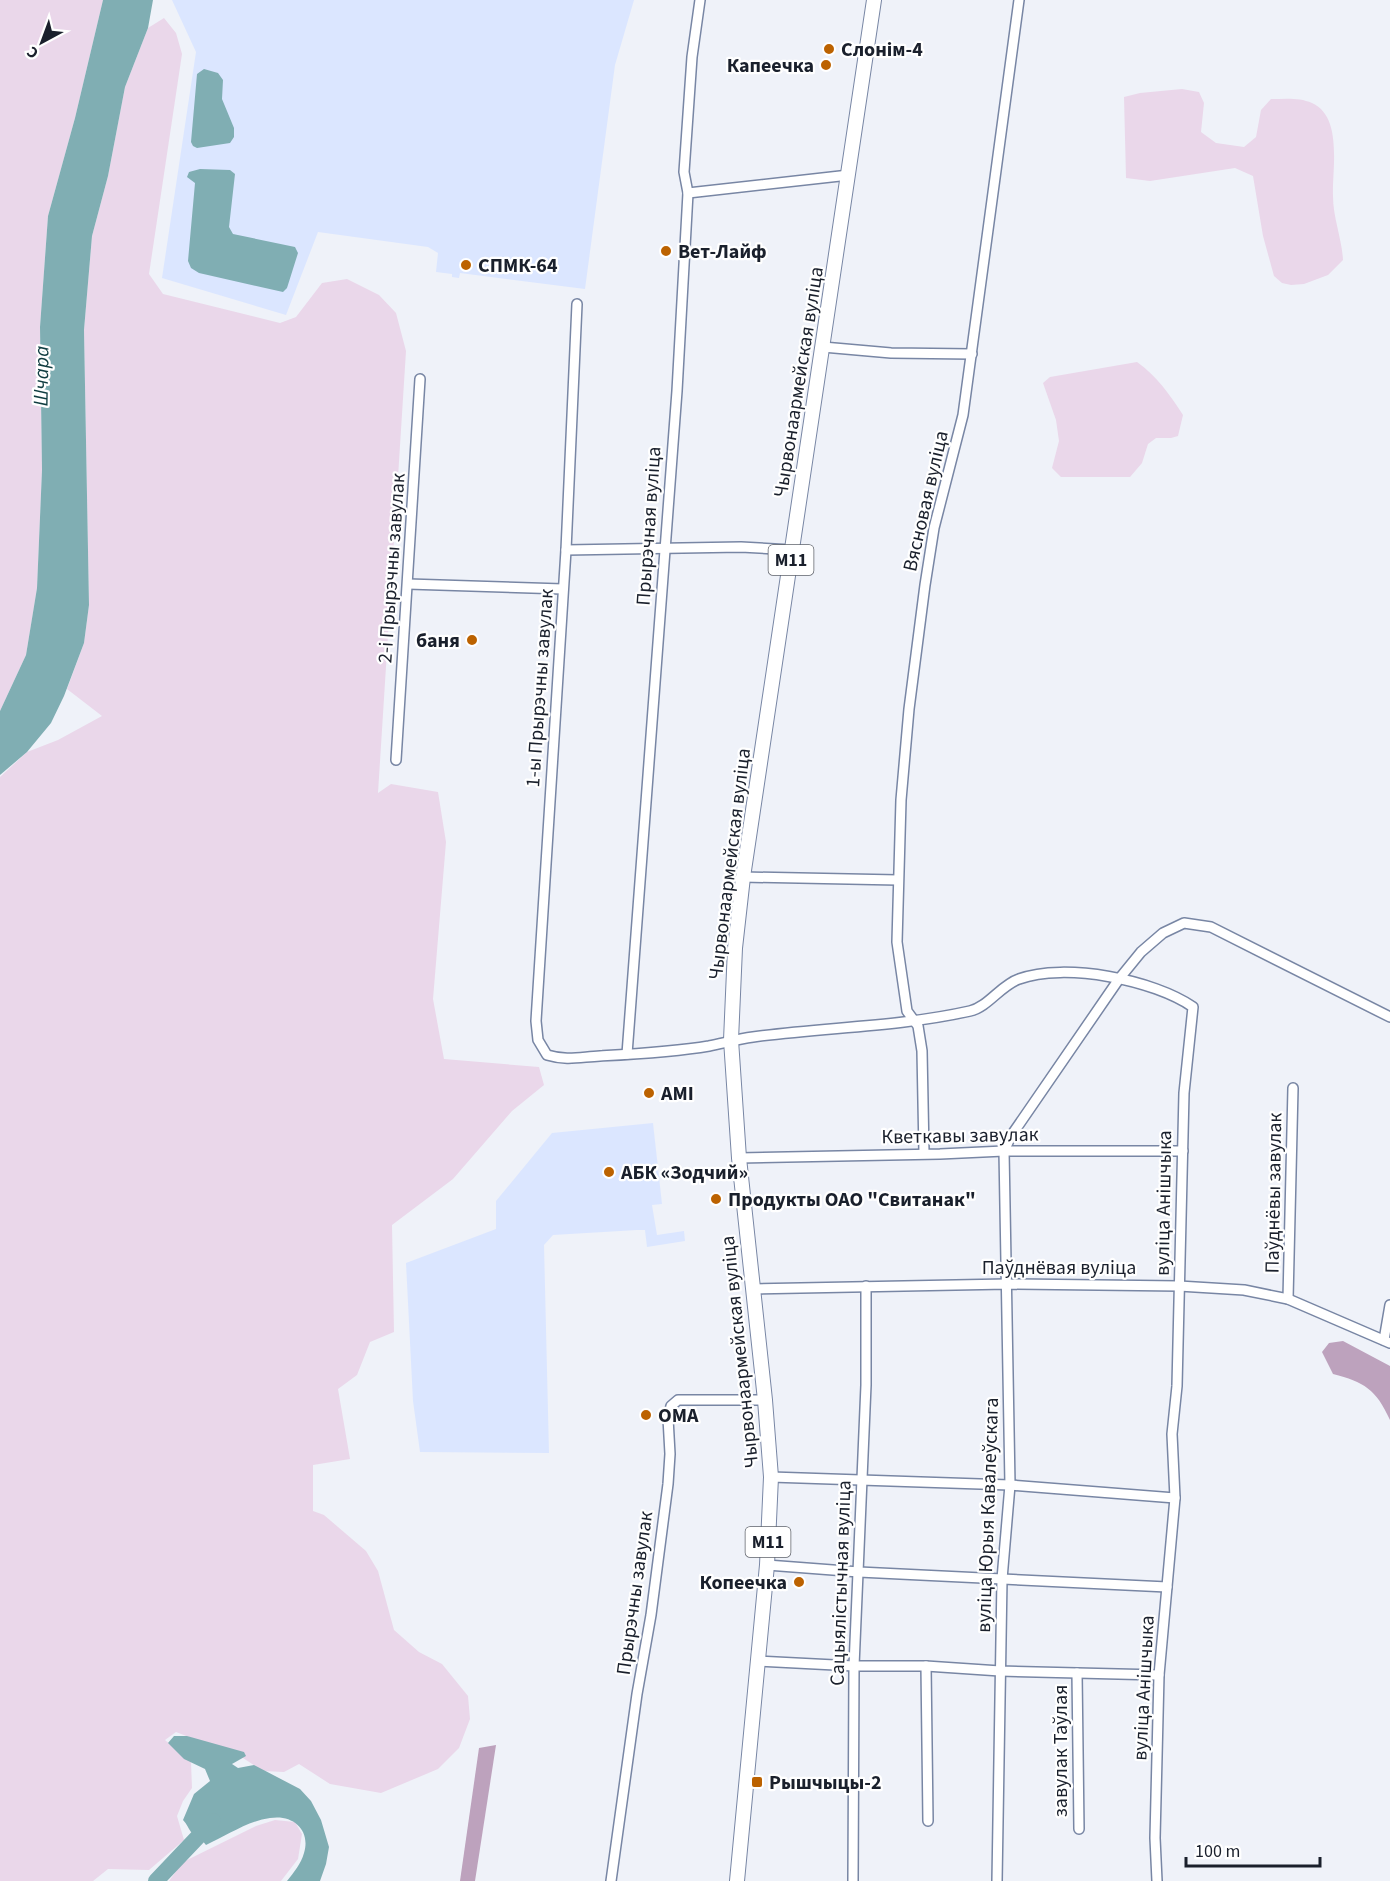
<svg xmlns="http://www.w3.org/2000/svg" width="1390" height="1881" viewBox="0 0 1390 1881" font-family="'Source Sans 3',sans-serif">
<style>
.built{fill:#dbe6ff}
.green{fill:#ead7ea}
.forest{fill:#bda2bd}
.water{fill:#80aeb3}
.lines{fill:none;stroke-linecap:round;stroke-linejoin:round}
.river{stroke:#80aeb3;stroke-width:16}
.minor-casing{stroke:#7886a4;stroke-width:12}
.highway-casing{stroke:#7886a4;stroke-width:16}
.minor{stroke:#fff;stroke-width:9}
.highway{stroke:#fff;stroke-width:14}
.poi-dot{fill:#bc6200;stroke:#fff;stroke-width:2}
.labels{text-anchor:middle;stroke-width:4.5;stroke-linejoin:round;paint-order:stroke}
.shield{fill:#fff;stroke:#5f636b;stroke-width:1.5}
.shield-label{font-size:18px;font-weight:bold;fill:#1a202c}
.poi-label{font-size:20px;font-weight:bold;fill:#1a202c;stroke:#fff;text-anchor:start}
.street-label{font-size:20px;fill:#1a202c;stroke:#fff}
.water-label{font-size:21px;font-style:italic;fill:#0f3c40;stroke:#fff}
</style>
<rect width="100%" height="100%" fill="#eff2f9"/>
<g class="built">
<polygon points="172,0 634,0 615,65 585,289 460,273 459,278 452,277 452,274 436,272 438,253 428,247 318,232 286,315 162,278 196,52"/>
<polygon points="653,1123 662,1204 652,1205 657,1235 684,1231 685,1241 647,1247 645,1230 637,1230 553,1235 544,1245 549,1453 420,1452 413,1401 406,1263 496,1229 496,1201 552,1133"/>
</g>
<g class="green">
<polygon points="0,0 103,0 75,118 48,216 40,327 42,470 37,588 26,655 0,711"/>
<polygon points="164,18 176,33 182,54 149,274 163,294 280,323 296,317 322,283 347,279 379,295 396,313 406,351 378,793 391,784 438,792 446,842 433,999 444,1059 539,1067 544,1085 512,1111 453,1179 392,1225 394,1332 370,1342 357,1375 338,1389 350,1459 313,1465 313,1511 324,1515 366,1551 378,1571 394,1630 419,1652 442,1664 468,1696 470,1719 459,1748 438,1769 381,1793 330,1784 299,1764 284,1772 263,1771 243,1758 176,1732 165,1740 191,1762 192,1788 183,1801 177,1816 184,1840 149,1870 108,1869 93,1881 0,1881 0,777 27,752 58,740 102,716 67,689 84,643 89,605 84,330 92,236 108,176 125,87 148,28"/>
<path d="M 1182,89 L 1199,92 L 1204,103 L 1201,132 L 1216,143 L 1244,147 L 1256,137 L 1261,110 L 1271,99 C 1284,99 1299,97 1312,103 C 1343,117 1332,169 1333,196 C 1333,218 1342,239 1343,260 L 1328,275 L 1304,284 L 1291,285 L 1282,283 L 1274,276 L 1263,236 L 1253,176 L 1235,168 L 1150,181 L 1126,178 L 1124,97 L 1140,93 Z"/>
<path d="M 1137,362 C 1157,376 1170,395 1183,415 L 1178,436 L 1171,438 L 1156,438 L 1148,444 L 1142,463 L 1130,477 L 1061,477 L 1052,468 L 1059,441 L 1056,420 L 1043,383 L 1050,377 Z"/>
<polygon points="275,1820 295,1822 302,1834 298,1859 281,1881 169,1881 183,1862 256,1826"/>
</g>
<g class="forest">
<path d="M 1343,1341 L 1390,1366 L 1390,1420 C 1376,1389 1364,1382 1333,1374 L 1322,1352 L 1329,1343 Z"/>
<polygon points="496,1745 475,1881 460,1881 479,1748"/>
</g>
<g class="water">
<polygon points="103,0 153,0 148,28 125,87 108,176 92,236 84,330 89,605 84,643 64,696 51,723 27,752 0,775 0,711 26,655 37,588 42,470 40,327 48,216 75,118"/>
<polygon points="204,69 218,73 223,80 222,99 234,128 234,137 230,143 197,148 193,146 191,142 197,74"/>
<polygon points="200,169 230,170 235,174 229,227 233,234 295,247 298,253 287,288 283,292 199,273 191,268 188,261 195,183 187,177 189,172"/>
<path d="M 174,1736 L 187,1736 L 244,1752 L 246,1756 L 232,1764 L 238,1768 L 254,1765 L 300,1789 L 311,1801 L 321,1820 L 329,1847 L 326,1864 L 320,1881 L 287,1881 C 294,1872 301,1864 304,1853 C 311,1830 293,1814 270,1818 C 248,1821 226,1836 206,1845 C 201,1838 197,1837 191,1832 C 188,1828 187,1824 183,1820 L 194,1794 L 210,1781 L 205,1769 L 184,1759 L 168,1743 Z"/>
</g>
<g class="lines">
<polyline class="river" points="156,1881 213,1821"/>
<g class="minor-casing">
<g id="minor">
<polyline points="688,193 849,175"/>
<path d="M 577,304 L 566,550 L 536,1021 L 538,1040 L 547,1055 C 567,1061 580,1057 600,1056 C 636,1054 674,1052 709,1046 C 724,1043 738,1039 753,1037 C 825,1027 899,1027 970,1011 C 988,1007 1001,985 1019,979 C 1065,962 1154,980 1193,1007 L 1184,1093 L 1177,1386 L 1172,1434 L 1175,1498 L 1159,1675 L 1155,1838 L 1157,1881"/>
<polyline points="823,347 891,353 972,354"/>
<polyline points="566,550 741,547 792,550"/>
<polyline points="408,584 563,589"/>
<polyline points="396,760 420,379"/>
<polyline points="743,877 898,880"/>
<polyline points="627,1054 677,391 688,193 684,172 692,57 700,0"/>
<polyline points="924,1153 922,1051 918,1026 907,1011 897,942 901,800 909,709 925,585 934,528 963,415 1019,0"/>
<polyline points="739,1158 940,1154 1004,1151 1183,1151"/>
<polyline points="753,1289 1007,1284 1179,1286 1244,1290 1288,1299 1390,1343"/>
<polyline points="1288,1299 1293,1088"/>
<polyline points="1384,1340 1390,1305"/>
<polyline points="771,1477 1010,1485 1175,1498"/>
<polyline points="767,1565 859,1572 1167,1587"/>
<polyline points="759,1661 854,1666 926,1666 1000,1671 1159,1675"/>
<polyline points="926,1666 928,1821"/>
<polyline points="1077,1673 1079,1829"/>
<polyline points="611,1881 637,1694 651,1615 668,1484 670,1454 668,1418 671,1406 678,1400 765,1400"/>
<polyline points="853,1881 854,1666 866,1385 866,1286"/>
<polyline points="997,1881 1002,1579 1010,1485 1004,1151 1011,1136 1119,979 1141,952 1163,933 1184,923 1211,927 1390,1017"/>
</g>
</g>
<g class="highway-casing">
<polyline id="highway" points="737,1881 767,1565 771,1477 765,1400 739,1158 731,1040 735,948 743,877 874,0"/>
</g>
<use href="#minor" class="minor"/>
<use href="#highway" class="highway"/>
</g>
<g class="poi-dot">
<circle cx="829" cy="49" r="6"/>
<circle cx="826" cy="65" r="6"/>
<circle cx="666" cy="251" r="6"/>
<circle cx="466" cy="265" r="6"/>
<circle cx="472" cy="640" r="6"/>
<circle cx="649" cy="1093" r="6"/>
<circle cx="609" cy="1172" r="6"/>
<circle cx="716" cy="1199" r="6"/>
<circle cx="646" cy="1415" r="6"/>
<circle cx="799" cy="1582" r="6"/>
<rect x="751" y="1776" width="12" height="12" rx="3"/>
</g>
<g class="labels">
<g class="shield">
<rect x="768.5" y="545" width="45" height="30" rx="4.5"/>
<rect x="745.5" y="1527" width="45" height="30" rx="4.5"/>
</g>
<g class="shield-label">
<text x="791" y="566">М11</text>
<text x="768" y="1548">М11</text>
</g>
<g class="poi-label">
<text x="841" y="56">Слонім-4</text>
<text x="814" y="72" text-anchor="end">Капеечка</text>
<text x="678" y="258">Вет-Лайф</text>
<text x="478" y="272">СПМК-64</text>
<text x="460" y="647" text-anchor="end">баня</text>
<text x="661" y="1100">AMI</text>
<text x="621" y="1179">АБК «Зодчий»</text>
<text x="728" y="1206">Продукты ОАО "Свитанак"</text>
<text x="658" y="1422">ОМА</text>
<text x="787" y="1589" text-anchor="end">Копеечка</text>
<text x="769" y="1789">Рышчыцы-2</text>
</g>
<g class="street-label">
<text transform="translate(798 382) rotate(-81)" y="7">Чырвонаармейская вуліца</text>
<text transform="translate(925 501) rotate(-77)" y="7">Вясновая вуліца</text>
<text transform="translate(648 526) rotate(-86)" y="7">Прырэчная вуліца</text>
<text transform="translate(391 568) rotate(-86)" y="7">2-і Прырэчны завулак</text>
<text transform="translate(539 688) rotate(-86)" y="7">1-ы Прырэчны завулак</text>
<text transform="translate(729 864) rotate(-83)" y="7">Чырвонаармейская вуліца</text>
<text transform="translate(960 1135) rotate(-1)" y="7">Кветкавы завулак</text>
<text transform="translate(1273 1193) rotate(-89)" y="7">Паўднёвы завулак</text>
<text transform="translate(1163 1203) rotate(-89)" y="7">вуліца Анішчыка</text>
<text x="1059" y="1274">Паўднёвая вуліца</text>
<text transform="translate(739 1352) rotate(-96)" y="7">Чырвонаармейская вуліца</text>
<text transform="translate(987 1515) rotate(-88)" y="7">вуліца Юрыя Кавалеўскага</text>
<text transform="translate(840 1583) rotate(-88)" y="7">Сацыялістычная вуліца</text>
<text transform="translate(634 1593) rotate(-82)" y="7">Прырэчны завулак</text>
<text transform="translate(1143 1688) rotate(-87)" y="7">вуліца Анішчыка</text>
<text transform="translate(1060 1751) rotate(-90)" y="7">завулак Таўлая</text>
</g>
<g class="water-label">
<text transform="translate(41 376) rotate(-89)" y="7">Шчара</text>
</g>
</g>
<g transform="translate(42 42) rotate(221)" stroke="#ffffff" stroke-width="4.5" paint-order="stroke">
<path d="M0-4.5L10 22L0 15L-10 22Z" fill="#1a202c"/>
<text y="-9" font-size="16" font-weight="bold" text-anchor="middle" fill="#1a202c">С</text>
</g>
<path d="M1186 1857v9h134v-9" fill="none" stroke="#1a202c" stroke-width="3"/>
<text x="1195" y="1857" font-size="18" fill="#1a202c" stroke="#ffffff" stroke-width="4.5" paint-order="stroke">100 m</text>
</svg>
